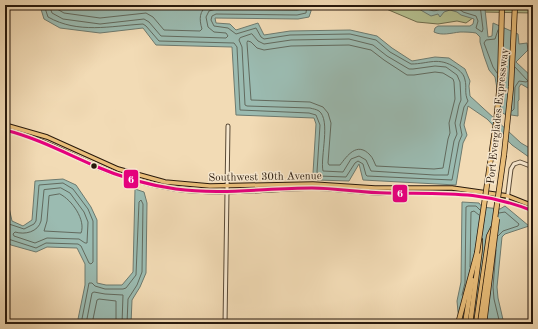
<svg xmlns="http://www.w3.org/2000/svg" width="538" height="329" viewBox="0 0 538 329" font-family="'Old Standard TT',serif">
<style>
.green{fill:#b6c191;stroke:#6f6d4e}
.water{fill:#9bbbb1;stroke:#6d7a6f}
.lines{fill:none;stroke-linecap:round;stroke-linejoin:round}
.shore{stroke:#626a5e;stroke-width:1}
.minor-casing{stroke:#5a4a36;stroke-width:5}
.major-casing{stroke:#28190c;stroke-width:5.5}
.highway-casing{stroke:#28190c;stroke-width:6}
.minor{stroke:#f7e8cf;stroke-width:3}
.major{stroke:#e9be7a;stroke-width:3.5}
.highway{stroke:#e9be7a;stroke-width:4.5}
.highway-bridge-casing{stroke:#28190c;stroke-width:6;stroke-linecap:butt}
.highway-bridge{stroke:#e9be7a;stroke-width:4.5}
.bus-1-casing{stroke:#f7e8cf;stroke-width:6}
.bus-1{stroke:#e5007d;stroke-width:3}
.bus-dot{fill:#28190c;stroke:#f7e8cf;stroke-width:1.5}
.labels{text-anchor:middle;stroke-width:3;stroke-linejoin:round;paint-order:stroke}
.street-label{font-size:11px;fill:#28190c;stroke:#f7e8cf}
.line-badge{stroke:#f7e8cf;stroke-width:1.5}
.badge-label{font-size:11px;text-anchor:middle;font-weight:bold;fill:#fff}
</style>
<rect width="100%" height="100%" fill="#f2dbb5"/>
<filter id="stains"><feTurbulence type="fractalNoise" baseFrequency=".005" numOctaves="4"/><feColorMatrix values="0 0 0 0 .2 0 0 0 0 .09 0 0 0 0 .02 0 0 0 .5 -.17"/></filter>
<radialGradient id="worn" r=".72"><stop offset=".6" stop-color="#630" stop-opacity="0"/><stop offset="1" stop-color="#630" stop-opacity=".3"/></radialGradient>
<polygon class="green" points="377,5 533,5 533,13 481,12 466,23 457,21 438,24 417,22"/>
<g class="water">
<polygon points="5,5 9,5 7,117 5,116"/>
<polygon points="38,5 311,5 311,11 309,17 298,19 215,18 216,23 230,24 236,30 258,23 264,35 290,31 350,30 377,36 392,48 412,61 435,57 449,58 465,69 470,81 469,86 470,96 521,143 533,150 533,160 512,145 487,119 468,106 464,125 467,135 463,143 456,185 363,180 359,164 349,181 317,180 313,173 316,124 314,118 236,115 232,47 156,45 143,28 100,33 60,28 44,19 40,6"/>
<path d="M 412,5 L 483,5 L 485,9 L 488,37 L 492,36 L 493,23 L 518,34 L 519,44 L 527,43 L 528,50 L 516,62 L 533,78 L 533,91 L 521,84 L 519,87 L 519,100 L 518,101 L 518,116 L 504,114 L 501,111 L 495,77 L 489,70 L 484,56 L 480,42 L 480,37 L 476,33 C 471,32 465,32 460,32 C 451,33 442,36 434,32 L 435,28 L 438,26 L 470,26 L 473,24 L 474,19 L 461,15 L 457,12 L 450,10 L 444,12 L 440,17 L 438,14 L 431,16 Z"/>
<polygon points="5,141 7,141 8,203 12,221 23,226 32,220 35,181 63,179 76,185 91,207 97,220 97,283 106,285 122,285 133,272 135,189 144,192 147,203 146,273 140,287 132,300 131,324 77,324 85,285 85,264 77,248 47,247 36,252 11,245 5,241"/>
<polygon points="462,202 479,203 482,207 500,209 505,206 529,226 505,234 502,237 497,287 498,298 504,324 460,324 458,312 457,301 461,282"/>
</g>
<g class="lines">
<g class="shore">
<path d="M 44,5 L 48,17 C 78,34 111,26 143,24 L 146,26 L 159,41 L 234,43 L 237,47 L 240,110 L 309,113 L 316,115 L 320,125 L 317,172 L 319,176 L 346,177 L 355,163 L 358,161 L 363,164 L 366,175 L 367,176 L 452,180 L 459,142 L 462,135 L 460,125 L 464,107 L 468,101 C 464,93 467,87 465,80 C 464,74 460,71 456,68 C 438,56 429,64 411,64 L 390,52 L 376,40 L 350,34 L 290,35 L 264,39 L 261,37 L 256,28 L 236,34 L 228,28 L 214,26 L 211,20 L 212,16 L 216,14 L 297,15 L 306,13 L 307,5"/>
<polyline points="49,5 52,13 63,19 100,24 144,19 149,22 161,36 226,38 228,36 226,33 214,32 208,27 206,17 209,11 216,9 297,10 302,9 302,5"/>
<path d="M 55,5 L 57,9 L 64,13 L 100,18 L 146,13 L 153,17 L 164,30 L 200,31 L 202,29 C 199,19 199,11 208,5"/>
<path d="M 420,5 C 436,14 433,11 450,6 L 458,8 L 463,12 L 476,16 L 478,21 L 476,28 L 482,32 L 483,29 L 480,5"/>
<path d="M 252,34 L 258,41 L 264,44 L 291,40 L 349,39 L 373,45 L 387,56 L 409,69 L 413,69 L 435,66 L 446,67 L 457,75 L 460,82 L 461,100 L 459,105 L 455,123 L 457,134 L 454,141 L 448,175 L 434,175 L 371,171 L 366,160 L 359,156 L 351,159 L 343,172 L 323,171 C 320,157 331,120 319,111 C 316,109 313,109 310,108 L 247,106 L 245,105 L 242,47 L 239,40 L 240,38 Z"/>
<path d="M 248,41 L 251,42 L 257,48 L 264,50 L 291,46 L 349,45 L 371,50 L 384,60 L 407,75 L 414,75 L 435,72 L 443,73 L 453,79 L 454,82 L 455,99 L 449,123 L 450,133 L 448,139 L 443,168 L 434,169 L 376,166 C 374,162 373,158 370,155 C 357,141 347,156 340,165 L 329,165 L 328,163 L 331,123 L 328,113 L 323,107 L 310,102 L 251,100 L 247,43 Z"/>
<polyline points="497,73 493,67 484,43 486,40 495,39 498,30"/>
<polyline points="512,111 514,109 515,87 519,81 526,82 528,81 515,67"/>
<path d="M 61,188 L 70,193 L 84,212 L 88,222 L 87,243 L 85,243 L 79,239 L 47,238 L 35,243 L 14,236 L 13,234 L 15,232 C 25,235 38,232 41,221 L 44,190 Z"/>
<path d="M 60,194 C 72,200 86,220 81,233 L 44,231 L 47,221 L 49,196 Z"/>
<polyline points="5,207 9,224 24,229 34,224 36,221 39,185 63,183 73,189 88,209 93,221 93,262 91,264 89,263 81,246 78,244 46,243 36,248 5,238"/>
<polyline points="498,236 503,231 518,226 519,224 505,212 499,213"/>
<polyline points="496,250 493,287 494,299 500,324"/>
<polyline points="470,267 471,212 474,211 479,215"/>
<polyline points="462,295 465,283 466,207 468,206 476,206 480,210"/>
<polyline points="81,324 89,283 92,283 95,286 105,289 123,289 126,288 136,275 139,202 141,200 143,204 142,272 137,285 128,299 127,324"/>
<polyline points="86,324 92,293 94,292 105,294 123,295 122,324"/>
<polyline points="92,324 97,300 99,299 116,301 116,324"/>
</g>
<g class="minor-casing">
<g id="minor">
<polyline points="507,201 511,169 514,164 520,162 533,167"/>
<polyline points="225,324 228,126"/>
</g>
</g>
<g class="major-casing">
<g id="major">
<polyline points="5,125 47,137 118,169 165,182 210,186 313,184 375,188 452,188 508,196 533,206"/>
<path d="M 5,130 C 37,137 65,152 95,166 C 121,177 148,185 176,189 C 221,195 267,189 312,188 C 337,188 362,193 388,193 C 439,193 485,189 533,211"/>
</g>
</g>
<g class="highway-casing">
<g id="highway">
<polyline points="504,155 511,87 515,5"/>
<polyline points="458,324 477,253"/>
<polyline points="465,324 472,280"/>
<polyline points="470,324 480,249 480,240"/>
<polyline points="476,324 489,236 493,228"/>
</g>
</g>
<use href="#minor" class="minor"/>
<use href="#major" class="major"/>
<use href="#highway" class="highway"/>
<g class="highway-bridge-casing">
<g id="highway-bridge">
<polyline points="477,253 496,123 500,82 502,5"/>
<polyline points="480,324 504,155"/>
<polyline points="484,324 497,219"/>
</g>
</g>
<use href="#highway-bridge" class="highway-bridge"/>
<g class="bus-1-casing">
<path id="bus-1" d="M 5,130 C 37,138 65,153 95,166 C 120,177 148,185 176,189 C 221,195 266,188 312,188 C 337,188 362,193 387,193 C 442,194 481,190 533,211"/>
</g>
<use href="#bus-1" class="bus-1"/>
</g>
<circle class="bus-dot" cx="94" cy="166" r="3.5"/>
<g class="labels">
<g class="street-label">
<text transform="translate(497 116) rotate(-84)" y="4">Port Everglades Expressway</text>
<text transform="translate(265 176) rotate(-1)" y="4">Southwest 30th Avenue</text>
</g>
</g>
<g class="line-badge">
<rect x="123" y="169" width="16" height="20" rx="4" fill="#e5007d"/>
<rect x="392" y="184" width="16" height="19" rx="4" fill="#e5007d"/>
</g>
<g class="badge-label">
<text x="131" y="183">6</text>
<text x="400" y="197">6</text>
</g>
<rect width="538" height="329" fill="none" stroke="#f2dbb5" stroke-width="20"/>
<rect x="6" y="6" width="526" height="317" fill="none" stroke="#28190c" stroke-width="2"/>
<rect x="10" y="10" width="518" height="309" fill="none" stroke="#28190c"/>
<rect width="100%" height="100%" filter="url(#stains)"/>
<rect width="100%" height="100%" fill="url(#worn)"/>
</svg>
